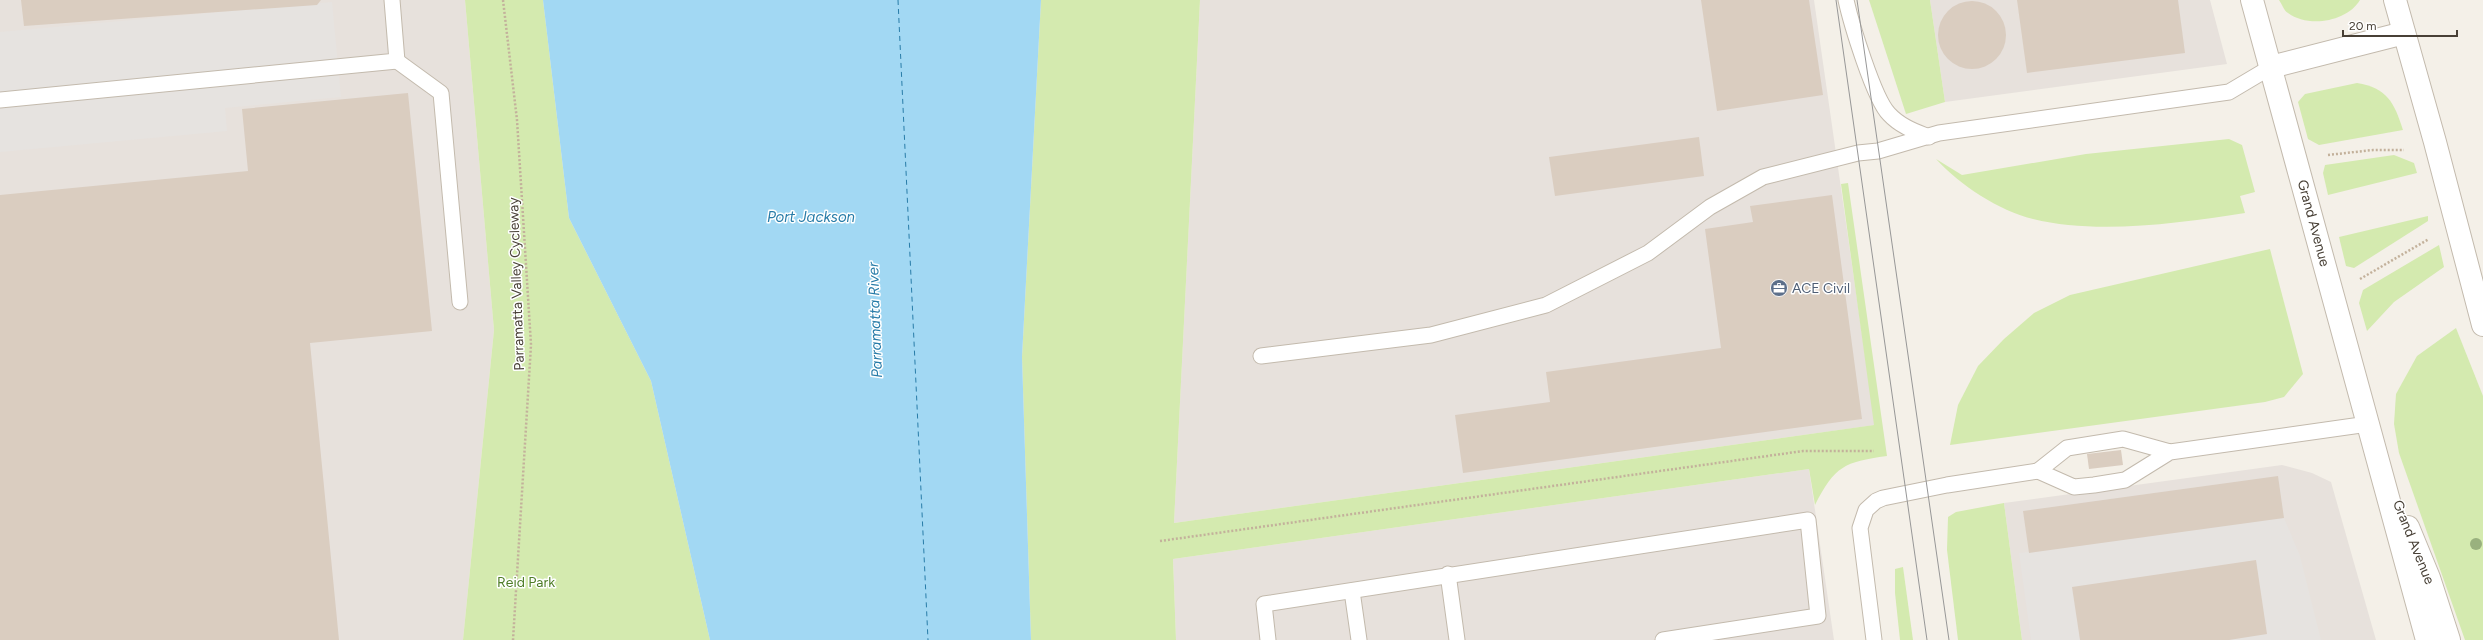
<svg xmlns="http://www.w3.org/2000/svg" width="2483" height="640" viewBox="0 0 2483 640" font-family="Figtree,sans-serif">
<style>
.industrial{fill:#e7e1dc}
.green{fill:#d4eaaf}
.parking{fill:#e6e3e0}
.water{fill:#a2d8f3}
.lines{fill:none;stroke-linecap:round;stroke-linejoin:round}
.ferry{stroke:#287ca8;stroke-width:1;stroke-dasharray:5 4;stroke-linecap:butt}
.building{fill:#dacdc0}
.service-casing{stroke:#c3baad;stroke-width:17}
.minor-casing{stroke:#c3baad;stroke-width:24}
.path{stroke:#c3b19b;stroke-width:2.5;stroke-dasharray:2 2;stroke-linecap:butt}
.service{stroke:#fff;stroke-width:15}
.minor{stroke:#fff;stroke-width:22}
.tram{stroke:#979797;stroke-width:1}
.tree{fill:#99b17e}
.labels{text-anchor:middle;stroke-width:3;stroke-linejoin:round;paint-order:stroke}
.street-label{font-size:14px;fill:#484036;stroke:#fff}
.service-label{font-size:14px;fill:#4e5e75;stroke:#fff;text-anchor:start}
.park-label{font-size:14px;fill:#4e7d27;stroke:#fff}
.water-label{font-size:15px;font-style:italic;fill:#287ca8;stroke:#fff}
</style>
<rect width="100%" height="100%" fill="#f4f0e8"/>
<g class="industrial">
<polygon points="0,0 465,0 494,330 463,640 0,640"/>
<polygon points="1200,0 1814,0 1875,425 1174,523"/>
<polygon points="1930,0 2210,0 2227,64 1945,102"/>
<polygon points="2282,465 2312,473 2331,482 2376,640 2022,640 2004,503"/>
<polygon points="1809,469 1834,640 1176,640 1173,559"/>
</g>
<g class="green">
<polygon points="465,0 543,0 569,218 651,381 710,640 463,640 494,330"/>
<path d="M 1041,0 L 1200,0 L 1174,523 L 1874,425 L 1841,184 L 1848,183 L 1887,456 C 1844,462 1835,466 1815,505 L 1809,469 L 1173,559 L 1176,640 L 1031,640 L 1022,357 Z"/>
<polygon points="1869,0 1930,0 1945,102 1906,114"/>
<path d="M 2279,0 L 2360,0 C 2347,22 2308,28 2288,13 C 2284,11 2282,4 2279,0 Z"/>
<path d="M 2357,83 C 2387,88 2394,102 2403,130 L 2319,145 L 2308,139 L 2298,102 L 2305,94 Z"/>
<path d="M 2229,139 L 2242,145 L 2255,192 L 2240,196 L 2245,213 C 2180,223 2097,235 2033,219 C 1998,210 1961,186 1936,159 L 1962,175 L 2086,154 Z"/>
<polygon points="2394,155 2414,163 2417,173 2328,195 2323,173 2325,165"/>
<polygon points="2428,216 2428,221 2354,268 2346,266 2339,237"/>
<polygon points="2439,245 2444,267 2394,302 2367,331 2359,303 2363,290"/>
<polygon points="2270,249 2303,374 2284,397 2265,402 1950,445 1958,405 1978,366 2004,339 2034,313 2070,295"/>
<polygon points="2456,328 2483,396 2483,640 2465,640 2399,453 2394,424 2396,394 2417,356"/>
<polygon points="2004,503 2022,640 1958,640 1947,550 1948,517 1956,512"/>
<polygon points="1903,567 1913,640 1900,640 1895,593 1895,569"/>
</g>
<g class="parking">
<polygon points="332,2 341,97 225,108 227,131 0,152 0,32"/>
<polygon points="2278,476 2284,518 2300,556 2321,640 2031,640 2019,553 2029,552 2023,511"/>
</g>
<polygon class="water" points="543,0 1041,0 1022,357 1031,640 710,640 651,381 569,218"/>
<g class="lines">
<polyline class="ferry" points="898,0 928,640"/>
</g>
<g class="building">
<polygon points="21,0 321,0 317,5 24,26"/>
<polygon points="1701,0 1809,0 1823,95 1717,111"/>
<polygon points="2017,0 2178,0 2185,53 2027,73"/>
<circle cx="1972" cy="35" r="34"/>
<polygon points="408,93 432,331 310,343 339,640 0,640 0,195 248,171 242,109"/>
<polygon points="1699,137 1704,176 1555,196 1549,157"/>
<polygon points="1832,195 1862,419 1463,473 1455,415 1550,402 1546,372 1721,348 1705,229 1753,222 1750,206"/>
<polygon points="2121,450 2123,465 2089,469 2087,454"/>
<polygon points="2278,476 2284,518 2029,553 2023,511"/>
<polygon points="2256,560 2267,634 2229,640 2080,640 2072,587"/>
</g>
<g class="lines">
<g class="service-casing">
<g id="service">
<path d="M 1846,0 C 1851,23 1874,99 1889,114 C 1900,126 1914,131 1929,137"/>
<polyline points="397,61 441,93 460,302"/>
<polyline points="0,100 397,61 392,0"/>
<polyline points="1261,356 1431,335 1546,305 1648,253 1710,207 1763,177 1858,153 1878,151 1939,133 2229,92 2271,67"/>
<polyline points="2170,452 2123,439 2067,448 2038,471 2074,487 2094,485 2125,480 2170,452 2368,424"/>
<polyline points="1448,574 1457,640"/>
<polyline points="1352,591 1359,640"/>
<polyline points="1268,640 1264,604 1808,520 1818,616 1663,640"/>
<polyline points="1874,640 1860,528 1866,510 1876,501 1883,498 1947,485 2038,471"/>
</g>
</g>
<g class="minor-casing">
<g id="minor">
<polyline points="2252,0 2427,640"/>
<polyline points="2395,0 2435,142 2483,325"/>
<polyline points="2271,67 2404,33"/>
<polyline points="2408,527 2429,578 2449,640"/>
</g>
</g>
<g class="path">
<polyline points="503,0 517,120 531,345 513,640"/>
<polyline points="2328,155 2373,150 2404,150"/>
<polyline points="2360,279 2429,239"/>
<polyline points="1160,541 1803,451 1874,451"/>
</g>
<use href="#service" class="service"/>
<use href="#minor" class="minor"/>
<g class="tram">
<polyline points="1836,0 1927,640"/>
<polyline points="1857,0 1949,640"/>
</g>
</g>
<circle class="tree" cx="2476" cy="544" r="6"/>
<defs>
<g id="office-disc" transform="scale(0.9)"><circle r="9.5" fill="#5c6f8a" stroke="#fff"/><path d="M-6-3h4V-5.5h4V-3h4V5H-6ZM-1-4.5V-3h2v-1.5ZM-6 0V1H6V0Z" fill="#fff"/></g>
</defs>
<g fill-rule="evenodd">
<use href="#office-disc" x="1779" y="288"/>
</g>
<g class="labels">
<g class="street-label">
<text transform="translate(2314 223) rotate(75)" y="5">Grand Avenue</text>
<text transform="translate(516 284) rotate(-92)" y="5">Parramatta Valley Cycleway</text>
<text transform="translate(2414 542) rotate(68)" y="5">Grand Avenue</text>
</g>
<g class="service-label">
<text x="1792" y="293">ACE Civil</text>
</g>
<g class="park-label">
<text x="526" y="587">Reid Park</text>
</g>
<g class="water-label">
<text x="811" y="222">Port Jackson</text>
<text transform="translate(875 320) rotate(-92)" y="5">Parramatta River</text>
</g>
</g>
<path d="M2343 30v6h114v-6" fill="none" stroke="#484036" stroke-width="2"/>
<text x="2349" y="30" font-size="12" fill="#484036" stroke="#ffffff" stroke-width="3" paint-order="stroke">20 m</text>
</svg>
